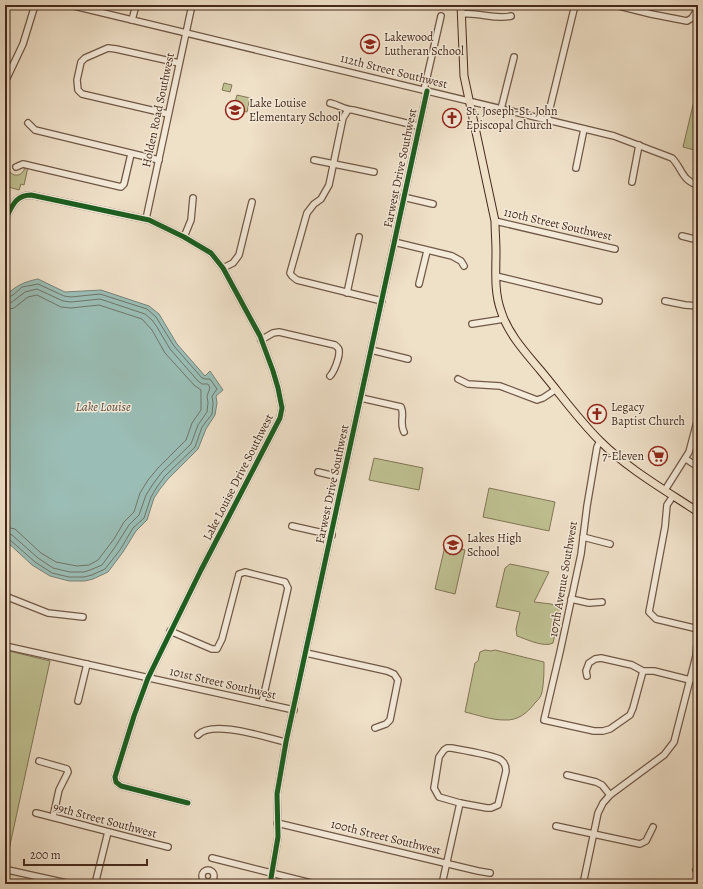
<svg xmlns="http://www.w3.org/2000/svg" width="703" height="889" viewBox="0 0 703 889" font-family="Alegreya,serif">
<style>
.green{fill:#bfc192;stroke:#827656}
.water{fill:#9abdb5;stroke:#788277}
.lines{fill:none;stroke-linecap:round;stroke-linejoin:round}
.shore{stroke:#707468;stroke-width:1}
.minor-casing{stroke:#705846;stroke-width:8}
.major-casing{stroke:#452a1b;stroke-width:9}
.minor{stroke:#f5ebdb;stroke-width:5.5}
.major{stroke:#efe0c8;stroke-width:7}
.cycleway-casing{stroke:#f5ebdb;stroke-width:8}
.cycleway{stroke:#1b5e20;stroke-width:5}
.labels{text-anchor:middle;stroke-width:3;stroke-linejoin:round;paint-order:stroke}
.poi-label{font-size:12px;fill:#452a1b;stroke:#f5ebdb;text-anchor:start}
.street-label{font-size:12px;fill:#452a1b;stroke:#f5ebdb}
.water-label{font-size:13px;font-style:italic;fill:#5a4f42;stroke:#f5ebdb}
</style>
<rect width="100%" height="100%" fill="#efe0c8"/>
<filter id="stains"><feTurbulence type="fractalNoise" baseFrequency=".005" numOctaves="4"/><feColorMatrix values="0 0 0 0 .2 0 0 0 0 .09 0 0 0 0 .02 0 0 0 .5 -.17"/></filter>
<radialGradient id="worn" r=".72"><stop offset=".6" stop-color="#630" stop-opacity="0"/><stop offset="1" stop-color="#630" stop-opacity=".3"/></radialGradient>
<g class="green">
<polygon points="224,83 232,85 230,92 222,90"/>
<polygon points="698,84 698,151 683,147"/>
<polygon points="237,95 250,98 247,112 233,110"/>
<path d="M 28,167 L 24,185 L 21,184 L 19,190 L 5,186 L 5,175 L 10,172 C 16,178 22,175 25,168 Z"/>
<polygon points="374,458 423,468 419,490 369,480"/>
<polygon points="489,488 555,502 549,531 483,517"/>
<polygon points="445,546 465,550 455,594 435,589"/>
<path d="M 510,564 L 549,572 L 534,602 L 551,604 L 561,608 L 553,643 C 544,648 526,639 517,636 L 516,629 L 520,612 L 496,607 L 505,568 Z"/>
<polygon points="5,650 50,661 5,868"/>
<path d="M 485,650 L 491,651 L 495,650 L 544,662 C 544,672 544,682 542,692 C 541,697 538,700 535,703 C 527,713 518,721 504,720 C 491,720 478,715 465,712 L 475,663 L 478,661 L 480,652 Z"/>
</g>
<path class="water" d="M 38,279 L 65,292 L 101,290 L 149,306 L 159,314 L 177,344 L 205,376 L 210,371 L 223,390 L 216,396 L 217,403 L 215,415 L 206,429 L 198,449 L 168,479 L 160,489 L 154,498 L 147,520 L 136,531 L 123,552 L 108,572 L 93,579 L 85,581 L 69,581 L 50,576 L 32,565 L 5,540 L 5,296 C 16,286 23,282 38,279 Z"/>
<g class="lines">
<g class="shore">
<polyline points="5,299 13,295 22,287 38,284 64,296 71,297 100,294 147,309 156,317 174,346 202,378 205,379 210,379 217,389 212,396 213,403 212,414 202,427 195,447 165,476 157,487 151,497 144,518 133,528 120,550 105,569 92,575 84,577 69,577 52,573 35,562 9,539 5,538"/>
<polyline points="5,304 12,302 25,292 37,289 63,301 71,302 100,299 145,314 152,320 157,327 170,349 198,381 202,384 208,384 210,388 207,396 208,403 207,412 198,425 191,444 162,472 153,484 146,495 139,515 129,525 115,547 102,565 90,570 84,572 70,572 53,568 38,558 12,535 5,533"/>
<polyline points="5,310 14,308 28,297 37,295 61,307 71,308 99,305 142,319 152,330 165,353 194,385 201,390 201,410 192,423 186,440 158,468 148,480 140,493 134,512 124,522 114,539 98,560 89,565 77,566 56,562 41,553 15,529 5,527"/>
</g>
<g class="minor-casing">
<g id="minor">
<path d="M 70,5 L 614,136 L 672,158 C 682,168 682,181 698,185"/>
<polyline points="615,5 651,14 687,21 692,18 698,8"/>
<path d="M 462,14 C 479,12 495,20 511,16"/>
<polyline points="132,20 136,5"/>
<polyline points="6,80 23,44 35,5"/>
<polyline points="424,90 441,16"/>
<path d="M 330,103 C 339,105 345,110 353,110 L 418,126"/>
<polyline points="501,109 514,57"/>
<polyline points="348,110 343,118 329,185 321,199 314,204 307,213 290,273 292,276 297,280 382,301"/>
<polyline points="168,114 82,94 78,90 77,80 81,62 85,58 108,48 116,49 179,63"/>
<polyline points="547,120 575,5"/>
<polyline points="28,123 35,130 159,160"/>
<polyline points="314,160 374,172"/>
<polyline points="16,167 23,164 121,187 124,184 131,154"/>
<polyline points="576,168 584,129"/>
<polyline points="632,182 639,145"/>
<polyline points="403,197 433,204"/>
<polyline points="146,219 192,5"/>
<path d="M 5,220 C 12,207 15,195 31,195 L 149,220 L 184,237 L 211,253 L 223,268 L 260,336 L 273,371 L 278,388 L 282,408 L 280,418 L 201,570 L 148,678 L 134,716 L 115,777 L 116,782 L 121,786 L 188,803"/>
<polyline points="495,221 615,249"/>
<polyline points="682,236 698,240"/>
<polyline points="184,237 191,220 193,198"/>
<polyline points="394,242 452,256 461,261 464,266"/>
<polyline points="223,268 233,263 239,255 252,202"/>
<polyline points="496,276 599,301"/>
<polyline points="419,284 427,251"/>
<polyline points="347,293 359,237"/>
<polyline points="665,301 685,305 698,306"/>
<polyline points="472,324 504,319"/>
<path d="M 261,340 L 273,333 L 279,332 L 335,345 C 337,347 339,348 339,350 C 340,357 334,372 330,376"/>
<polyline points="371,350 408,359"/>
<polyline points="458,379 468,384 500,386 537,400 543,398 555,390"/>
<path d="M 361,398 L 401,407 C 405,415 399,422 404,432"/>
<polyline points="600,441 597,447 587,506 581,554 560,652 544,720 594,731 603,731 610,729 630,715 633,708 643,671"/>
<polyline points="686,459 698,467"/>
<polyline points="318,472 343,478"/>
<polyline points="665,490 689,452 698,418"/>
<polyline points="673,496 667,505 665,527 649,612 656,619 698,629"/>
<polyline points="292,526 332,535"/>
<polyline points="583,537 610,544"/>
<polyline points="5,596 48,613 83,617"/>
<polyline points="571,599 589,603 602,602"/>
<polyline points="170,631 212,649 217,649 222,639 239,574 245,572 285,582 288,588 262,703"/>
<polyline points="5,646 294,710"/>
<polyline points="306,653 387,671 394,674 398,680 390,720 386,724 375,728"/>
<polyline points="587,676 586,671 589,663 595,659 601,658 632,665 643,671 654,671 690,680"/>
<polyline points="78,701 87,664"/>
<path d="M 198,735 C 212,719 267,738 286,742"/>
<path d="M 447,748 L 451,748 C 462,750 493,755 501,760 C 505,763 506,767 506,771 L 498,805 L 491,808 L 487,808 L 460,803 L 439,797 L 434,788 L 439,757 L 444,750 Z"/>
<polyline points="39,761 67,769 68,772 59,790 53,817"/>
<polyline points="567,775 596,782 602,785 610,795"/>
<path d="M 36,813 C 80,824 123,836 168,847"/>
<polyline points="277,823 478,871 490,873"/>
<polyline points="556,826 640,844 646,841 653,827"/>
<polyline points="212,858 315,884"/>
<circle cx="208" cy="876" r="6"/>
<polyline points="8,870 71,884"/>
<polyline points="696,870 698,869"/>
<polyline points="95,884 108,832"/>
<polyline points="270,884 278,837 277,794 286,742 427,91"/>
<polyline points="442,884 460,803"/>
<polyline points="539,884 540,884"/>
<polyline points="583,884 598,813 603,803 610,795 664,755 674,742 696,656 698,633"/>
</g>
</g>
<g class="major-casing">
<path id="major" d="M 461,5 L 464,76 L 495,221 C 495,231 496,241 496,251 C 496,271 494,292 501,311 C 508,334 526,353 541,371 C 561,395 578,419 600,441 C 628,469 665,490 698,512"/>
</g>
<use href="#minor" class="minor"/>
<use href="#major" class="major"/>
<g class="cycleway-casing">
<g id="cycleway">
<path d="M 5,220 C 12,207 15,195 31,195 L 149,220 L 184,237 L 211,253 L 223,268 L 260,336 L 273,371 L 278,388 L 282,408 L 280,418 L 201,570 L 148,678 L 134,716 L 115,777 L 116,782 L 121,786 L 188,803"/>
<polyline points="270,884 278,837 277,794 286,742 427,91"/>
</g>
</g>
<use href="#cycleway" class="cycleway"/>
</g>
<defs>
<g id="school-ring" transform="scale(1)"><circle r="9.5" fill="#f5ebdb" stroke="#8f2418" stroke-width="1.5"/><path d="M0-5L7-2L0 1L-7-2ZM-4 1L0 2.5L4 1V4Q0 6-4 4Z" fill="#8f2418"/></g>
<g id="church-ring" transform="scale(1)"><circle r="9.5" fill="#f5ebdb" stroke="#8f2418" stroke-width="1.5"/><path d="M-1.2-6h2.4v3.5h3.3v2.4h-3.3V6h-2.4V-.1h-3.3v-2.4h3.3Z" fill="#8f2418"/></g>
<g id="supermarket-ring" transform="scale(1)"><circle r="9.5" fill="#f5ebdb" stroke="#8f2418" stroke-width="1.5"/><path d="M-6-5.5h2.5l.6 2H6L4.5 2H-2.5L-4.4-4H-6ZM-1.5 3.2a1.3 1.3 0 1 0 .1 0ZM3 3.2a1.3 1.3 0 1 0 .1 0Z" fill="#8f2418"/></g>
</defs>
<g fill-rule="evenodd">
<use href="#school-ring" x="370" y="44"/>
<use href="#school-ring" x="235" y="110"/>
<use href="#church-ring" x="452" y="118"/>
<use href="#church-ring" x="597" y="414"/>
<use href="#supermarket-ring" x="658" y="456"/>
<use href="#school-ring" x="453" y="545"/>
</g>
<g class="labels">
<g class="poi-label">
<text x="384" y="41">Lakewood<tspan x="384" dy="14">Lutheran School</tspan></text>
<text x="249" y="107">Lake Louise<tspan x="249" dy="14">Elementary School</tspan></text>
<text x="466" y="115">St. Joseph-St. John<tspan x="466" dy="14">Episcopal Church</tspan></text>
<text x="611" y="411">Legacy<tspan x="611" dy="14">Baptist Church</tspan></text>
<text x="644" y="460" text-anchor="end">7-Eleven</text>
<text x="467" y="542">Lakes High<tspan x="467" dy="14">School</tspan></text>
</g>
<g class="street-label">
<text transform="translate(394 71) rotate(14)" y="4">112th Street Southwest</text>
<text transform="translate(158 110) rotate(-78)" y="4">Holden Road Southwest</text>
<text transform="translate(400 168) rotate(-78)" y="4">Farwest Drive Southwest</text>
<text transform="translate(558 224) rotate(13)" y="4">110th Street Southwest</text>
<text transform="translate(238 477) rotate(-63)" y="4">Lake Louise Drive Southwest</text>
<text transform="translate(332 484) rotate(-78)" y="4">Farwest Drive Southwest</text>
<text transform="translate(563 579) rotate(-80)" y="4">107th Avenue Southwest</text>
<text transform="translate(223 683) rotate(13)" y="4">101st Street Southwest</text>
<text transform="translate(105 820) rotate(15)" y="4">99th Street Southwest</text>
<text transform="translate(386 837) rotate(14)" y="4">100th Street Southwest</text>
</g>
<g class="water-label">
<text x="103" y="411">Lake Louise</text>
</g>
</g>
<rect width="703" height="889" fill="none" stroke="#efe0c8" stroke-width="20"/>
<rect x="6" y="6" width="691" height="877" fill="none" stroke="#452a1b" stroke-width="2"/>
<rect x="10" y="10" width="683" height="869" fill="none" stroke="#452a1b"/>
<path d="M24 859v6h123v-6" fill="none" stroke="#452a1b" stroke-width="2"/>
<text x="30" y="859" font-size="12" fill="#452a1b" stroke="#f5ebdb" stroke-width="3" paint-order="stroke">200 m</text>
<rect width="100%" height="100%" filter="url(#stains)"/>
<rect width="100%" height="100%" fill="url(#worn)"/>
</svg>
